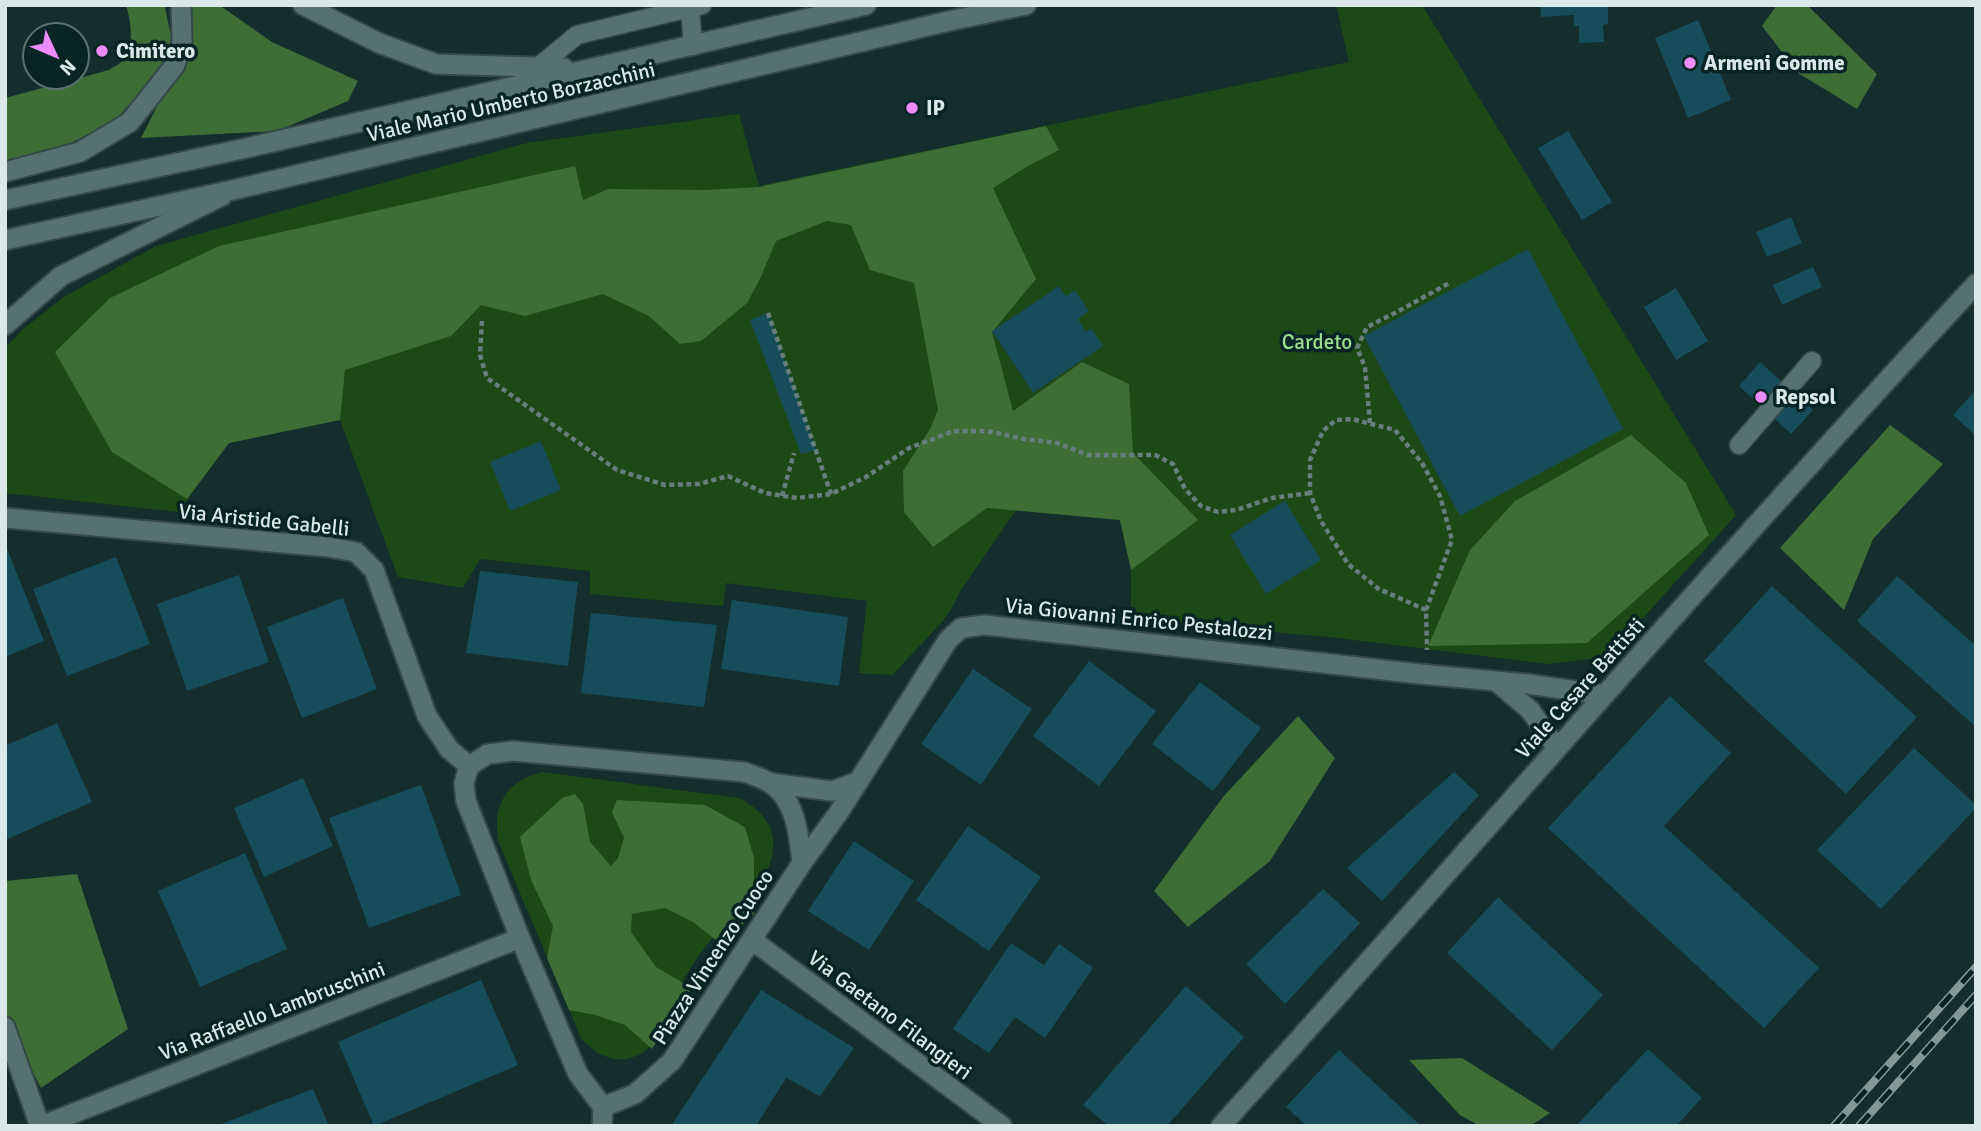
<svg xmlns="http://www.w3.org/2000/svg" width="1981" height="1131" viewBox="0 0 1981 1131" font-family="Signika,sans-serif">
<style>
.green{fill:#1d4916}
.forest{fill:#3e6d36}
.building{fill:#174d5b}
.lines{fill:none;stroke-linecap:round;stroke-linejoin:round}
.service-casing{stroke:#344948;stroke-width:21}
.minor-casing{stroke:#344948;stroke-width:23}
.secondary-casing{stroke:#344948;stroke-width:23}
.path{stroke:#697f7e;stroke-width:4.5;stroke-dasharray:5 3.5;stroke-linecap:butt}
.service{stroke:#557170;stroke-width:18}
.minor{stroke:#557170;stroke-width:19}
.secondary{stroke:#557170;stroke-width:19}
.rail-casing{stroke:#839897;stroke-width:8}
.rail{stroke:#092424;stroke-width:5;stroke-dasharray:16;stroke-linecap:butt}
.poi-dot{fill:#ec8cfb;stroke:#092424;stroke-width:2.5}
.labels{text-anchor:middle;stroke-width:7;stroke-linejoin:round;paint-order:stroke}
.poi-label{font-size:21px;font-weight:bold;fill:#d9e9e8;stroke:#092424;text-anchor:start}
.street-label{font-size:21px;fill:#d9e9e8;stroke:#092424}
.park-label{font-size:21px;fill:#9be090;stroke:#092424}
</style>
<rect width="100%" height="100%" fill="#132e2d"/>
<g class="green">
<polygon points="1336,5 1422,5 1736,515 1608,657 1548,664 1329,637 1131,619 1131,570 1120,520 1016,510 961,590 951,609 943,621 892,675 859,673 867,601 726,583 723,606 590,594 590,571 480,559 463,588 398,577 340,420 229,443 178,512 5,493 5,348 22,330 62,298 156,246 527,143 739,114 759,186 1349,62"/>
<path d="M 542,772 L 739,798 C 771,814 782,840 766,873 C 763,880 761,887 756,892 C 736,915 712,935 695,961 C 688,973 680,985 673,998 C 663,1015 661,1042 642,1053 C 619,1067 596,1056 581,1038 L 499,843 C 491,805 506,782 542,772 Z"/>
</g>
<g class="forest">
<path d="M 126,5 L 165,7 L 172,41 L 156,76 L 115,120 L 71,143 L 5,161 L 5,98 L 109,70 C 113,67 120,64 123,60 C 135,47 131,21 126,5 Z"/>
<polygon points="190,5 219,5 272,42 358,81 348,101 277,131 141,138 174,73"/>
<polygon points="1777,5 1807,5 1877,74 1857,109 1798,73 1762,26"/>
<polygon points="1046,126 1059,150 1028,166 993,188 1036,279 992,332 1013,411 1082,362 1129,384 1133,453 1198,520 1131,570 1120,520 987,508 933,547 904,512 903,471 930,429 938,410 914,283 870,270 851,225 827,221 776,241 759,281 747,303 701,341 680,344 649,316 603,294 525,316 481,305 451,336 345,370 340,420 229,443 187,499 112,452 55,352 110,298 219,246 575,166 583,200 608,189 706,190 759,187"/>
<polygon points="1890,425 1943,464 1873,539 1844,610 1780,548"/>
<polygon points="1631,435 1686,483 1709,535 1587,643 1428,646 1470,550 1515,501"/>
<polygon points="1298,716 1335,758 1270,861 1188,927 1154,891 1223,797"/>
<polygon points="575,794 583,804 590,842 611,866 618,858 624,838 612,812 617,800 705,805 745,827 754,858 754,914 721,944 693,922 665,908 632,914 631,932 656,967 692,988 652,1049 625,1025 595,1015 569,1010 547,958 553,926 531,880 520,837 562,798"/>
<polygon points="77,874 128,1029 41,1088 5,1018 5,881"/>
<polygon points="1462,1058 1550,1113 1530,1126 1480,1126 1460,1115 1409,1060"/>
</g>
<g class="building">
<polygon points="1540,5 1608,5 1608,24 1603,25 1604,42 1579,43 1579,26 1574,26 1574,15 1541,17"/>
<polygon points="1698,20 1731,100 1688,118 1655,38"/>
<polygon points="1568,131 1612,202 1582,220 1538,148"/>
<polygon points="1791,217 1802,243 1767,257 1756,232"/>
<polygon points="1528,249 1623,429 1460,516 1364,336"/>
<polygon points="1813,267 1822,287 1782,305 1773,285"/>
<polygon points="1059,286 1066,296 1075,290 1089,311 1078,319 1085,331 1092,329 1103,346 1033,393 992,331"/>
<polygon points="1676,288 1708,341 1676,360 1644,307"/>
<polygon points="768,313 816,450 801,454 750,320"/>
<polygon points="1760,362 1813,410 1791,434 1739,386"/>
<polygon points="1976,390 1976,436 1953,415"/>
<polygon points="541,441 561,490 510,511 490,462"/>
<polygon points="1285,501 1321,560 1266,594 1230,535"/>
<polygon points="5,544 44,641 5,657"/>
<polygon points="116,557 150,644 67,676 33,589"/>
<polygon points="480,571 578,582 568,666 466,653"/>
<polygon points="239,575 269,662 187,691 157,604"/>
<polygon points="1897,576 1976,646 1976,727 1857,621"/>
<polygon points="1772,586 1917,717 1846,794 1704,661"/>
<polygon points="343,598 377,689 302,718 267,627"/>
<polygon points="732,600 848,617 839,686 721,669"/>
<polygon points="591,613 717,625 704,707 581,693"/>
<polygon points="1089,661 1156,711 1099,786 1033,736"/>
<polygon points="973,669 1032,709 981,785 921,744"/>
<polygon points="1200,682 1261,728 1213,791 1152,744"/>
<polygon points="1670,696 1731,753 1664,826 1819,968 1764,1028 1548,828"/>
<polygon points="57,723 92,802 5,840 5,746"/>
<polygon points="1914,748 1976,805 1976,808 1881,909 1817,850"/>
<polygon points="1454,772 1479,795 1382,901 1347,868"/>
<polygon points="303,778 333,846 264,877 234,808"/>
<polygon points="421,785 461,895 369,928 329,818"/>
<polygon points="968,826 1041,877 989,951 916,900"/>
<polygon points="854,841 914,881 869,950 808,911"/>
<polygon points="245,853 287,949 200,987 158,891"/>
<polygon points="1323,889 1360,923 1285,1004 1246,964"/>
<polygon points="1498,897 1603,995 1552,1050 1447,953"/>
<polygon points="1011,943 1044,965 1059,944 1093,968 1045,1038 1015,1017 989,1053 953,1029"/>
<polygon points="481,980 518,1065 374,1126 338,1042"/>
<polygon points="1186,986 1244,1037 1167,1126 1109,1126 1083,1105"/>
<polygon points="761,990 854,1048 820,1096 786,1078 756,1126 671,1126"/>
<polygon points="1648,1049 1702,1098 1676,1126 1576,1126"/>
<polygon points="1339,1050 1421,1126 1307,1126 1286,1107"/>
<polygon points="313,1089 329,1126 216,1126"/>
</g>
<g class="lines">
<g class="service-casing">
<g id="service">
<polyline points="690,8 693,46"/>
<polyline points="538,67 577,35 702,5"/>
<polyline points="1739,445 1812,361"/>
</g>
</g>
<g class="minor-casing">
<g id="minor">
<polyline points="5,325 61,276 222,196"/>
<polyline points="5,518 328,547 356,552 374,570 427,716 449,749 469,766"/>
<polyline points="1497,682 1530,710 1557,748"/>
<path d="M 513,751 L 744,772 C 752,775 762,778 770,783 C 796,800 799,835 802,863 L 672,1061 L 635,1094 L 603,1107 L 578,1074 L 520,938 L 466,801 L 464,783 L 469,766 L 488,754 Z"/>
<polyline points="770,783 832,791 857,782"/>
<polyline points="802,863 839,812 948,640 961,628 985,625 1420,674 1528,684 1604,695"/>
<polyline points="752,940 1002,1126"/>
<polyline points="5,1027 40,1126"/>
<polyline points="41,1126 520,938"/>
<polyline points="602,1126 603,1107"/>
<path d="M 1221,1126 C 1474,846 1719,560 1976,284"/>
</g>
</g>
<g class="secondary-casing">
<g id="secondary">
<polyline points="303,5 379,43 436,64 564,68"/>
<polyline points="5,172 80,152 130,122 175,65 182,42 181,5"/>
<polyline points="5,200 251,147 866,5"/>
<polyline points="5,240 237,189 949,21 1026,5"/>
</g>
</g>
<g class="path">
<polyline points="768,313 831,494"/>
<polyline points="482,321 480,355 487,378 617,470 665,485 699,484 728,476 765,493 797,498 831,494 866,477 909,448 954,431 987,431 1024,439 1057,443 1088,455 1155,455 1173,464 1185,489 1201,506 1218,512 1236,510 1272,498 1310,493"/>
<polyline points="1370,423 1365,367 1357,348 1367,327 1395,313 1451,282"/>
<polyline points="782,496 794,453"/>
<polyline points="1426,610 1379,589 1348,564 1321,521 1310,493 1310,460 1323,431 1336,420 1352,419 1395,430 1422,463 1440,496 1452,540 1426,610 1427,650"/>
</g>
<use href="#service" class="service"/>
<use href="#minor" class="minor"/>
<use href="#secondary" class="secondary"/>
<g class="rail-casing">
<g id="rail">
<polyline points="1834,1126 1976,967"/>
<polyline points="1859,1126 1976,995"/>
</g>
</g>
<use href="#rail" class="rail"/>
</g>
<g class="poi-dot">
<circle cx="102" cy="51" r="7"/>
<circle cx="1690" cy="63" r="7"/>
<circle cx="912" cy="108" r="7"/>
<circle cx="1761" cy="397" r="7"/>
</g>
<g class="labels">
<g class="poi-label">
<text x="116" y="58">Cimitero</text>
<text x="1704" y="70">Armeni Gomme</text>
<text x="926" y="115">IP</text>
<text x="1775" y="404">Repsol</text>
</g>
<g class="street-label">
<text transform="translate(511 102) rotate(-13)" y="7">Viale Mario Umberto Borzacchini</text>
<text transform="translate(264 520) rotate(6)" y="7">Via Aristide Gabelli</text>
<text transform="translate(1139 619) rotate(6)" y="7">Via Giovanni Enrico Pestalozzi</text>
<text transform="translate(1580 688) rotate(-48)" y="7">Viale Cesare Battisti</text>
<text transform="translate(713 957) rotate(-57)" y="7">Piazza Vincenzo Cuoco</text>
<text transform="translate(272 1011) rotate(-21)" y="7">Via Raffaello Lambruschini</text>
<text transform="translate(890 1015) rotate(37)" y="7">Via Gaetano Filangieri</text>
</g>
<g class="park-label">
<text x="1317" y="349">Cardeto</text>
</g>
</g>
<rect width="1981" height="1131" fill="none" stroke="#d9e9e8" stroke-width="14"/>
<g transform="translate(56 56) rotate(134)"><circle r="33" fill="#092424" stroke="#5c7372" stroke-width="2"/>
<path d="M0-5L12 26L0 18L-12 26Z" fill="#ec8cfb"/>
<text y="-10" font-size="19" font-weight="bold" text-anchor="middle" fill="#d9e9e8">N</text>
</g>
</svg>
